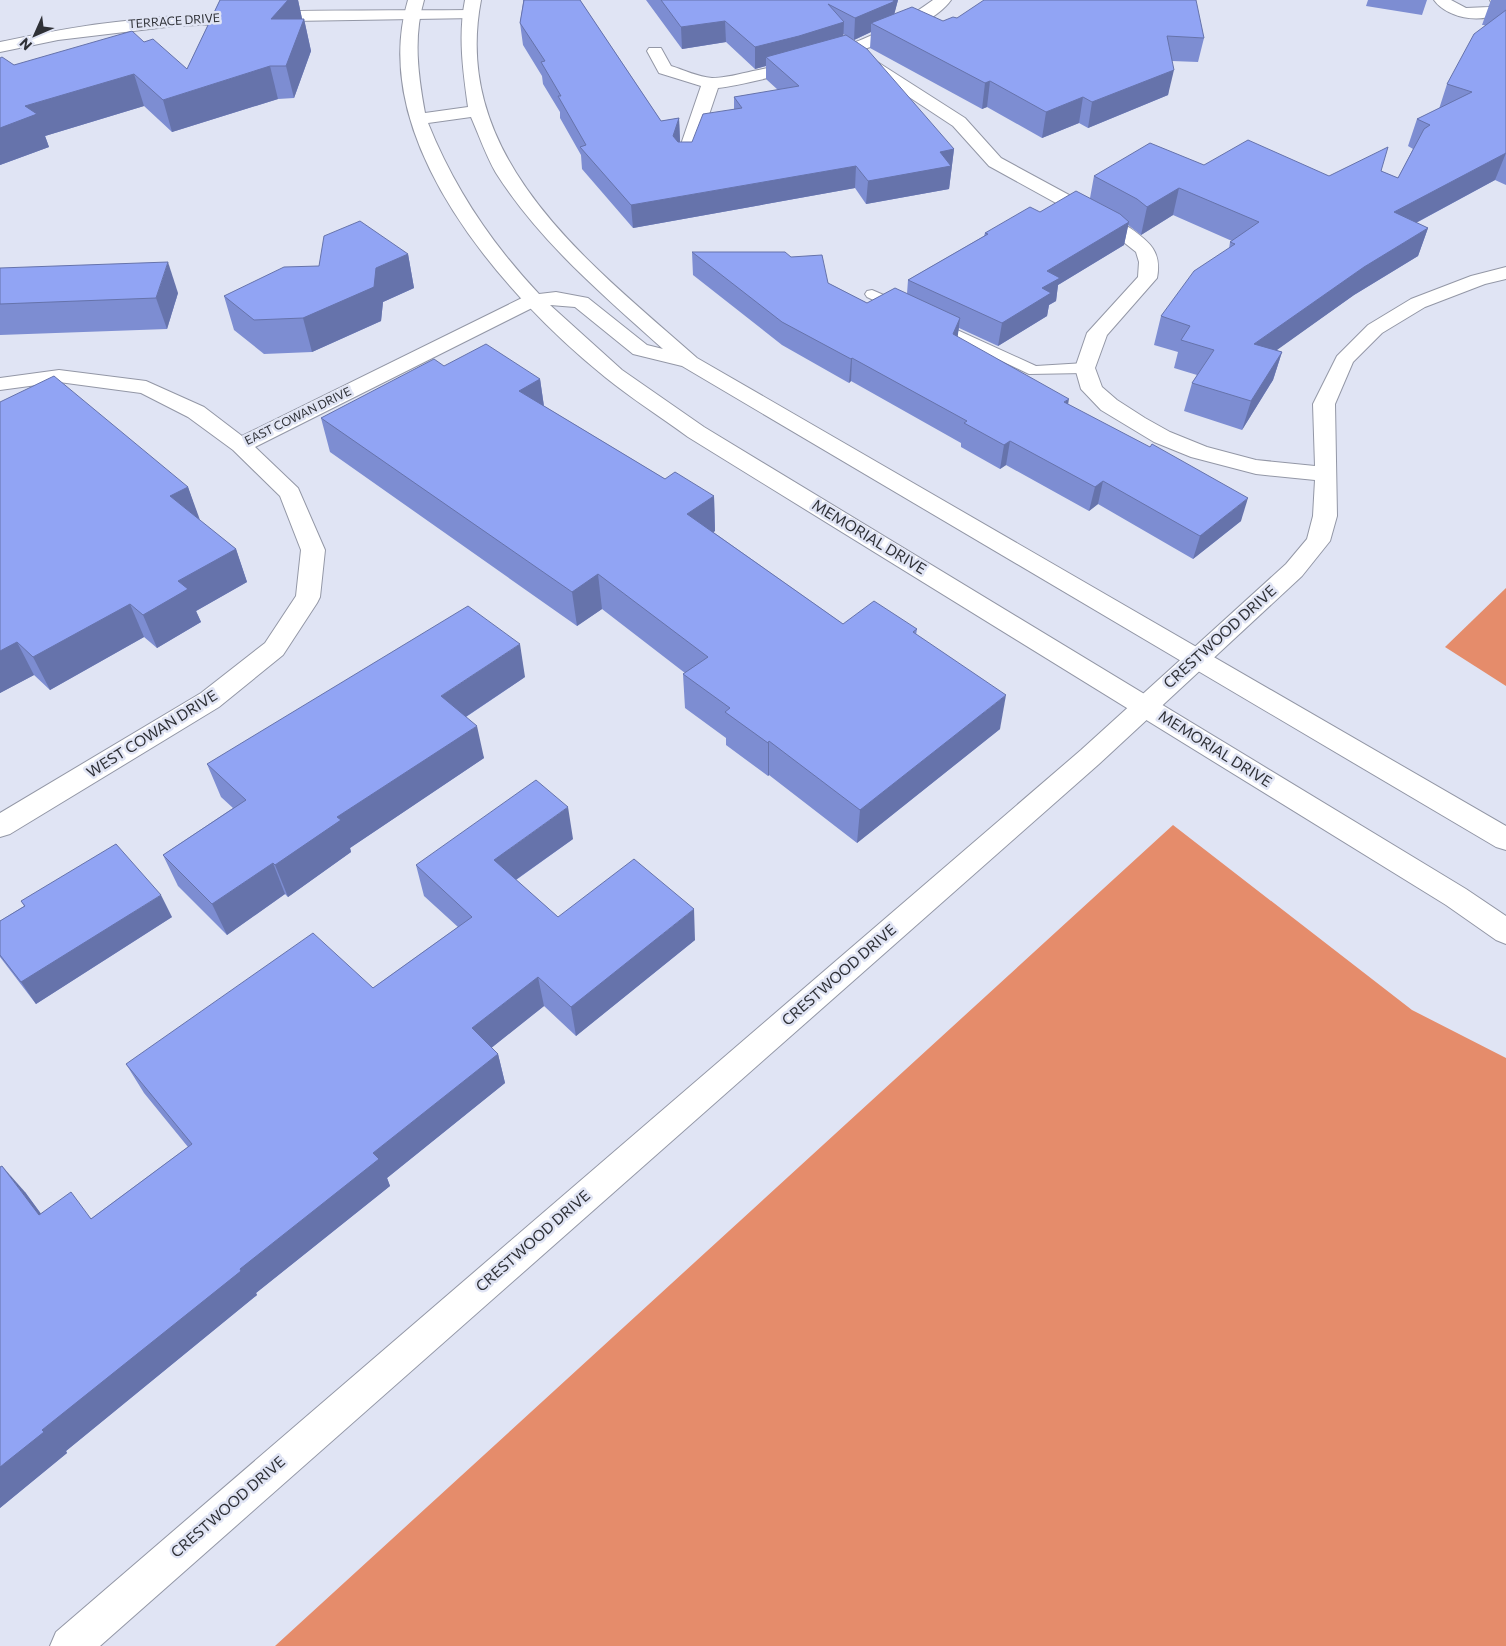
<svg xmlns="http://www.w3.org/2000/svg" width="1506" height="1646" viewBox="0 0 1506 1646" font-family="Commissioner,sans-serif">
<style>
.forest{fill:#e58c6b}
.lines{fill:none;stroke-linecap:round;stroke-linejoin:round}
.lane-casing{stroke:#9397a6;stroke-width:2}
.street-casing{stroke:#9397a6;stroke-width:2}
.secondary-casing{stroke:#9397a6;stroke-width:2}
.primary-casing{stroke:#9397a6;stroke-width:2}
.lane{fill:#fff;fill-rule:evenodd}
.street{fill:#fff;fill-rule:evenodd}
.secondary{fill:#fff;fill-rule:evenodd}
.primary{fill:#fff;fill-rule:evenodd}
.wall{fill:#7d8dd2}
.shaded-wall{fill:#6673ab}
.building{fill:#91a4f4;stroke:#6673ab}
.labels{text-anchor:middle;stroke-width:5;stroke-linejoin:round;paint-order:stroke}
.far-street-label{font-size:12px;fill:#2e3036;stroke:#e0e4f4}
.street-label{font-size:15px;fill:#2e3036;stroke:#e0e4f4}
</style>
<rect width="100%" height="100%" fill="#e0e4f4"/>
<g class="forest">
<polygon points="1506,588 1506,686 1445,647"/>
<polygon points="1173,825 1412,1010 1506,1058 1506,1646 275,1646"/>
</g>
<g class="lines">
<g class="lane-casing">
<g id="lane">
<polygon points="872,290 907,305 909,308 907,311 897,311 867,297 865,294 867,291"/>
<polygon points="933,319 1036,366 1085,363 1090,365 1093,368 1090,371 1085,373 1029,374 928,326 926,323 928,320"/>
</g>
</g>
<g class="street-casing">
<g id="street">
<path d="M 933,0 L 951,0 C 923,41 768,81 718,88 L 694,159 L 691,163 L 685,164 L 679,163 L 676,159 L 701,86 L 659,73 L 647,51 L 649,48 L 661,48 L 671,66 C 684,70 698,77 712,78 C 725,78 740,74 753,71 C 814,59 883,38 933,0 Z"/>
<path d="M 1434,0 L 1451,0 L 1466,8 L 1489,7 L 1492,4 L 1490,0 L 1506,0 L 1506,7 C 1490,26 1448,20 1434,0 Z"/>
<path d="M 470,10 L 476,12 L 478,15 L 476,18 L 292,21 L 175,26 L 58,40 L 0,52 L 0,42 C 39,34 77,26 116,22 C 233,8 352,11 470,10 Z"/>
<path d="M 862,54 L 868,56 L 965,118 L 1001,158 L 1130,228 C 1150,242 1162,252 1157,278 L 1107,335 L 1095,368 L 1102,387 L 1117,400 L 1145,418 L 1170,432 L 1207,447 L 1256,460 L 1315,466 L 1313,404 L 1337,356 L 1368,325 L 1411,299 L 1471,276 L 1506,267 L 1506,279 L 1485,284 L 1425,307 L 1382,333 L 1353,362 L 1335,404 L 1337,516 L 1330,541 L 1302,576 L 1206,665 L 1197,668 L 1188,665 L 1184,659 L 1188,653 L 1286,564 L 1307,539 L 1313,516 L 1315,480 L 1256,474 L 1191,457 L 1154,442 L 1101,410 L 1081,389 L 1075,368 L 1087,333 L 1138,277 L 1139,262 L 1136,252 L 1116,236 L 989,166 L 953,126 L 856,62 L 854,59 L 856,56 Z"/>
<polygon points="533,294 540,296 543,300 540,304 255,447 298,488 325,550 320,597 317,603 283,655 219,707 10,834 0,837 0,813 201,693 265,643 296,596 301,550 280,496 233,450 188,417 141,393 59,382 0,390 0,378 59,370 146,381 204,407 242,436 526,296"/>
</g>
</g>
<g class="secondary-casing">
<polygon id="secondary" points="1197,650 1206,653 1210,659 1206,665 1099,764 100,1646 50,1646 56,1632 1081,750 1188,653"/>
</g>
<g class="primary-casing">
<path id="primary" d="M 408,0 L 424,0 C 413,37 418,75 425,113 L 468,107 C 463,71 458,36 465,0 L 481,0 C 450,160 592,265 697,358 L 1506,826 L 1506,850 L 1496,847 L 682,366 L 633,354 L 575,307 L 550,305 L 622,370 L 704,427 L 1466,889 L 1506,916 L 1506,944 L 1496,940 L 1446,905 L 688,437 C 661,417 632,399 605,377 C 505,296 366,141 408,0 ZM 471,117 C 479,135 486,156 496,173 C 540,242 603,295 663,349 L 647,345 L 588,298 L 556,292 L 539,294 C 491,243 454,188 428,123 Z"/>
</g>
<use href="#lane" class="lane"/>
<use href="#street" class="street"/>
<use href="#secondary" class="secondary"/>
<use href="#primary" class="primary"/>
</g>
<g class="wall">
<polygon points="220,0 298,0 302,19 304,19 311,51 294,98 278,99 172,132 144,106 45,136 49,147 0,165 0,58 14,65 144,42 187,69"/>
<polygon points="523,0 580,0 661,121 679,118 680,142 692,142 734,109 734,97 778,90 766,79 766,66 755,69 726,42 682,49 646,0 898,0 894,14 943,21 957,18 1204,38 1198,62 1172,61 1168,95 1088,128 1079,123 1042,138 987,107 982,109 870,48 871,32 854,40 843,34 843,36 954,149 949,189 866,204 855,188 633,228 582,169 581,155 560,118 560,112 543,84 542,76 523,45 520,23 523,3"/>
<polygon points="1368,0 1427,0 1422,15 1366,6"/>
<polygon points="1491,0 1506,0 1506,185 1495,180 1416,223 1428,228 1418,256 1354,295 1276,350 1282,352 1273,380 1242,430 1184,411 1192,383 1197,375 1174,368 1178,352 1154,345 1161,316 1229,249 1230,242 1232,241 1173,215 1141,235 1128,225 1124,245 1058,285 1056,301 1049,305 1047,316 998,346 959,328 957,337 1068,404 1241,521 1193,559 1098,504 1089,511 1006,465 1000,469 961,447 961,443 851,381 849,383 782,345 693,275 692,252 791,257 828,283 867,303 907,294 908,280 984,236 985,233 1040,212 1090,198 1094,176 1204,165 1329,176 1381,171 1398,178 1413,149 1408,146 1417,119 1439,109 1447,84 1485,25 1482,25"/>
<polygon points="408,254 414,288 383,302 381,321 312,352 264,354 234,330 224,296 319,266"/>
<polygon points="0,268 178,293 167,329 0,335"/>
<polygon points="444,366 540,379 544,406 665,479 714,496 715,531 713,532 843,624 917,629 916,635 1000,729 857,843 769,775 768,776 726,745 726,738 685,708 683,674 685,673 602,609 577,626 330,452 321,418"/>
<polygon points="0,402 188,487 199,520 236,549 247,582 196,611 201,622 157,648 144,637 50,690 34,675 0,693"/>
<polygon points="525,677 466,717 484,758 350,848 351,852 288,897 285,894 227,935 178,886 163,855 233,808 221,797 207,764"/>
<polygon points="573,839 516,880 558,917 695,940 576,1036 544,1006 491,1048 498,1054 505,1083 387,1178 390,1186 256,1293 257,1295 66,1451 67,1453 0,1508 25,1192 41,1214 92,1218 188,1147 144,1093 126,1064 373,988 458,927 424,896 416,865"/>
<polygon points="21,901 172,917 36,1004 0,957 0,921 24,906"/>
</g>
<g class="shaded-wall">
<polygon points="288,0 298,0 303,23 304,19 311,51 294,98 286,66 271,19"/>
<polygon points="894,0 898,0 892,23 871,23 871,32 854,40 855,18"/>
<polygon points="725,21 726,42 682,49 681,27"/>
<polygon points="844,22 843,44 766,57 766,66 755,69 755,47"/>
<polygon points="270,66 278,99 172,132 163,100"/>
<polygon points="1174,70 1168,95 1088,128 1092,102"/>
<polygon points="134,74 144,106 45,136 49,147 0,165 0,128 25,106"/>
<polygon points="990,81 987,107 982,109 985,83"/>
<polygon points="1083,97 1079,123 1042,138 1046,112"/>
<polygon points="679,118 680,141 674,158 673,136"/>
<polygon points="954,149 949,189 866,204 868,181 940,152"/>
<polygon points="1506,153 1495,180 1384,240 1394,212"/>
<polygon points="856,166 855,188 633,228 631,205"/>
<polygon points="1179,188 1173,215 1141,235 1147,207"/>
<polygon points="1129,222 1124,245 1058,285 1056,301 1049,305 1047,316 998,346 1002,323 1047,271"/>
<polygon points="1428,228 1418,256 1354,295 1246,372 1254,344 1364,267"/>
<polygon points="408,254 414,288 383,302 381,321 312,352 303,318 376,268"/>
<polygon points="168,262 178,293 167,329 156,298"/>
<polygon points="960,318 957,342 953,334"/>
<polygon points="1282,352 1273,380 1242,430 1251,401"/>
<polygon points="852,358 851,381 849,383 851,359"/>
<polygon points="540,379 545,414 519,391"/>
<polygon points="1069,399 1065,422 1064,402"/>
<polygon points="1010,441 1006,465 1000,469 1004,445"/>
<polygon points="1103,481 1098,504 1089,511 1095,487"/>
<polygon points="188,487 200,520 170,496"/>
<polygon points="714,496 715,531 689,549 687,514"/>
<polygon points="1248,498 1241,521 1193,559 1200,536"/>
<polygon points="236,549 247,582 196,611 201,622 157,648 143,615 178,581"/>
<polygon points="598,574 602,609 577,626 572,592"/>
<polygon points="130,604 144,637 50,690 33,657"/>
<polygon points="17,642 34,675 0,693 0,651"/>
<polygon points="520,644 525,677 449,728 441,696"/>
<polygon points="1006,695 1000,729 857,843 860,810"/>
<polygon points="477,726 484,758 350,848 351,852 288,897 275,865 337,817"/>
<polygon points="769,741 769,775 768,776 768,743"/>
<polygon points="568,807 573,839 500,891 494,860"/>
<polygon points="273,863 285,894 227,935 212,904"/>
<polygon points="161,895 172,917 36,1004 21,982"/>
<polygon points="694,909 695,940 576,1036 571,1007"/>
<polygon points="538,977 544,1006 480,1057 472,1028"/>
<polygon points="498,1054 505,1083 387,1178 390,1186 256,1293 257,1295 66,1451 67,1453 0,1508 0,1467 42,1430 240,1269 373,1153"/>
<polygon points="2,1166 25,1192 61,1241 39,1215"/>
</g>
<g class="building">
<polygon points="220,0 288,0 271,19 304,19 286,66 270,66 163,100 134,74 25,106 37,114 0,128 0,58 2,57 14,65 132,31 144,42 153,39 187,69"/>
<polygon points="524,0 580,0 661,121 679,118 673,136 678,142 692,142 703,114 742,108 734,97 799,86 766,57 846,35 867,49 954,149 940,152 951,166 868,181 856,166 631,205 580,147 586,145 558,96 561,96 541,62 545,61 520,23"/>
<polygon points="661,0 894,0 893,2 855,18 828,4 844,22 799,36 755,47 725,21 681,27"/>
<polygon points="984,0 1196,0 1204,38 1167,36 1174,70 1092,102 1083,97 1046,112 990,81 985,83 871,23 912,7 943,21 953,17 957,18"/>
<polygon points="1506,10 1506,153 1394,212 1428,228 1364,267 1254,344 1282,352 1251,401 1192,383 1214,350 1181,340 1190,326 1161,316 1194,271 1235,244 1230,242 1259,222 1179,188 1147,207 1137,199 1094,176 1150,143 1204,165 1248,140 1329,176 1388,147 1381,171 1398,178 1424,129 1430,125 1417,119 1472,92 1447,84 1474,34"/>
<polygon points="1076,191 1120,214 1129,222 1047,271 1060,278 1042,288 1051,293 1002,323 908,280 988,234 985,233 1030,207 1040,212"/>
<polygon points="360,221 408,254 376,268 374,287 303,318 254,320 224,296 284,267 319,266 324,236"/>
<polygon points="692,252 785,252 791,257 822,255 828,283 867,303 895,288 960,318 953,334 1069,399 1064,402 1150,447 1152,444 1248,498 1200,536 1103,481 1095,487 1010,441 1004,445 964,423 967,421 852,358 851,359 782,322"/>
<polygon points="168,262 156,298 0,304 0,268"/>
<polygon points="486,344 540,379 519,391 665,479 675,472 714,496 687,514 843,624 874,601 917,629 913,632 1006,695 860,810 769,741 768,743 725,712 730,708 683,674 708,657 598,574 572,592 321,418 434,359 444,366"/>
<polygon points="54,376 188,487 170,496 236,549 178,581 188,589 143,615 130,604 33,657 17,642 0,651 0,402"/>
<polygon points="468,606 520,644 441,696 477,726 337,817 341,820 275,865 273,863 212,904 163,855 246,800 207,764"/>
<polygon points="536,780 568,807 494,860 558,917 634,859 694,909 571,1007 538,977 472,1028 498,1054 373,1153 379,1159 240,1269 241,1271 42,1430 44,1432 0,1467 0,1167 2,1166 39,1215 71,1192 91,1219 192,1144 126,1064 313,933 373,988 472,917 416,865"/>
<polygon points="116,844 161,895 21,982 0,955 0,921 25,906 21,901"/>
</g>
<g class="labels">
<g class="far-street-label">
<text transform="translate(174 21) rotate(-4)" y="4">TERRACE DRIVE</text>
<text transform="translate(298 416) rotate(-26)" y="4">EAST COWAN DRIVE</text>
</g>
<g class="street-label">
<text transform="translate(869 537) rotate(31)" y="5">MEMORIAL DRIVE</text>
<text transform="translate(1220 637) rotate(-42)" y="5">CRESTWOOD DRIVE</text>
<text transform="translate(152 734) rotate(-32)" y="5">WEST COWAN DRIVE</text>
<text transform="translate(1215 749) rotate(32)" y="5">MEMORIAL DRIVE</text>
<text transform="translate(839 975) rotate(-41)" y="5">CRESTWOOD DRIVE</text>
<text transform="translate(533 1241) rotate(-41)" y="5">CRESTWOOD DRIVE</text>
<text transform="translate(228 1507) rotate(-41)" y="5">CRESTWOOD DRIVE</text>
</g>
</g>
<g transform="translate(35 35) rotate(225)" stroke="#e0e4f4" stroke-width="4" paint-order="stroke">
<path d="M0-4L9 19L0 12L-9 19Z" fill="#2e3036"/>
<text y="-8" font-size="14" font-weight="bold" text-anchor="middle" fill="#2e3036">N</text>
</g>
</svg>
